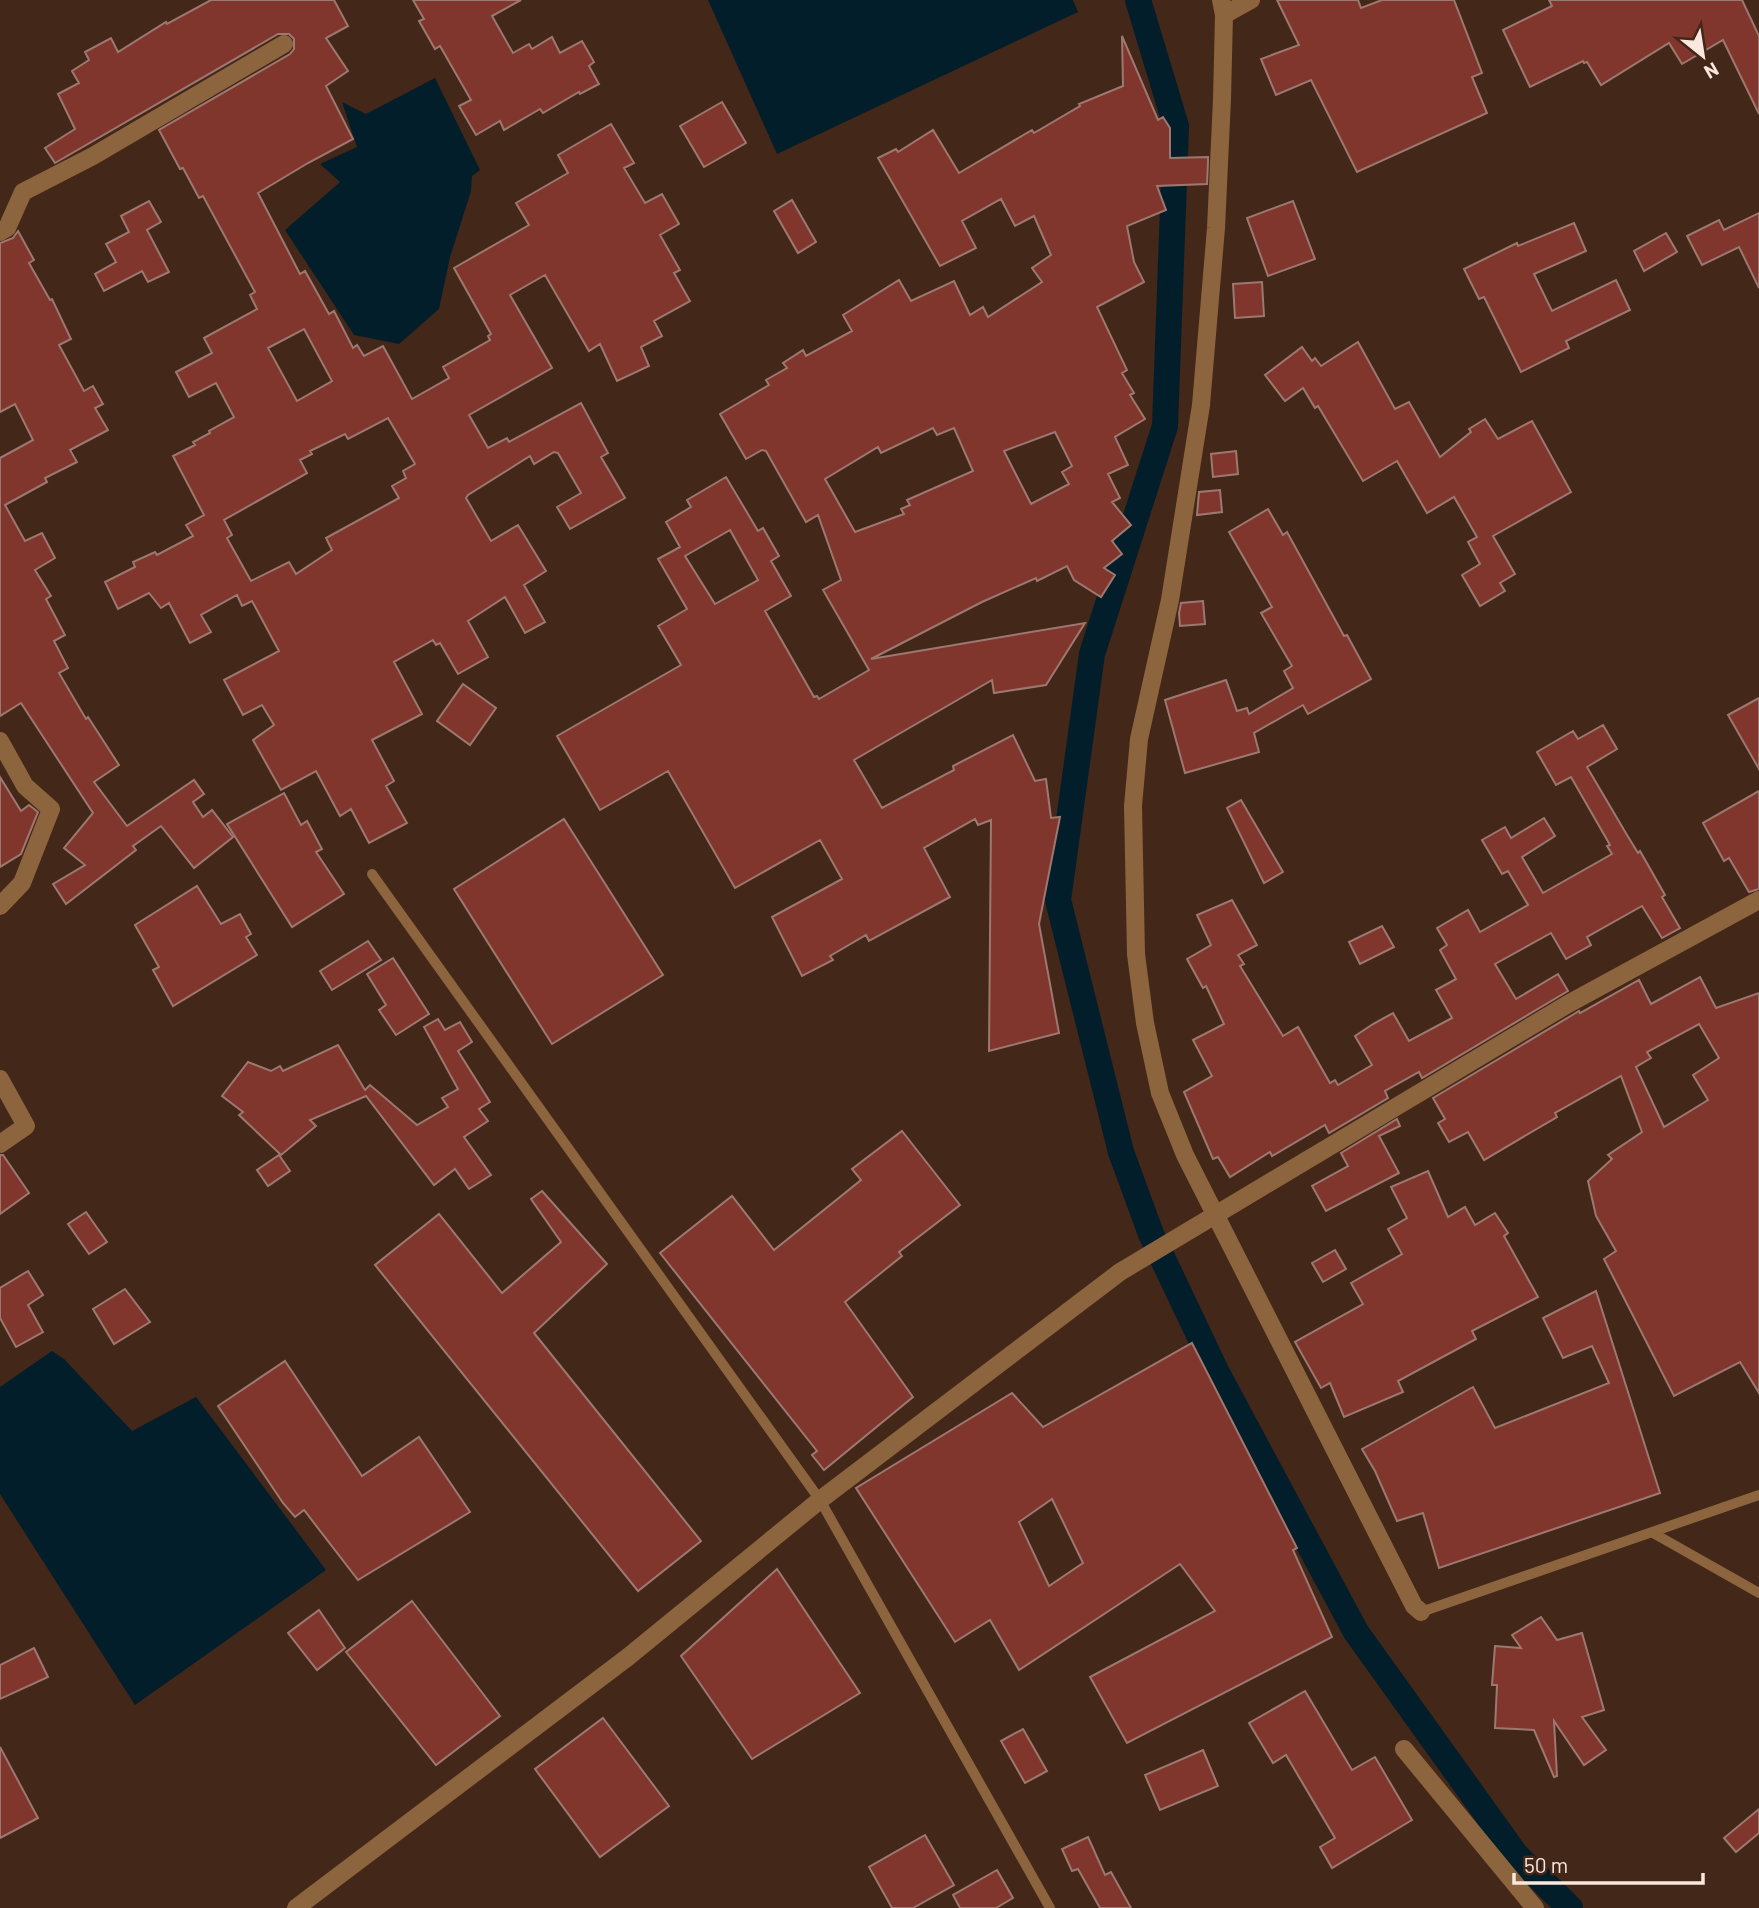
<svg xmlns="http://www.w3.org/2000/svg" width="1759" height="1908" viewBox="0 0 1759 1908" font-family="Barlow,sans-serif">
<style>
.water{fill:#031e2b}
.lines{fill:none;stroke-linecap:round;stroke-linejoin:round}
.canal{stroke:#031e2b;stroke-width:26}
.building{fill:#80362c;stroke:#9d7871;stroke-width:2;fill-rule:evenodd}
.service{stroke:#8c643e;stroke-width:10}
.minor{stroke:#8c643e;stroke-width:18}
</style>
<rect width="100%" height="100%" fill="#432718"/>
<g class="water">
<polygon points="708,0 1073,0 1078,12 777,154"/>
<polygon points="435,78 480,170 472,176 471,191 450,257 439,309 399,344 354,335 285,230 340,182 320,164 357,147 342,102 366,114"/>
<polygon points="52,1351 64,1359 132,1431 196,1397 326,1570 135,1705 0,1494 0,1387"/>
</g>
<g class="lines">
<polyline class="canal" points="1138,0 1176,126 1165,426 1092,654 1058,900 1121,1152 1151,1234 1217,1373 1356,1632 1516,1855 1570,1908"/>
</g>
<g class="building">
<path d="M 211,0 L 334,0 L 348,26 L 326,38 L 348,71 L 326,86 L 353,139 L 308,163 L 258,193 L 300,274 L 305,271 L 329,314 L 334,311 L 353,348 L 357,345 L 364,356 L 383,346 L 412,399 L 449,378 L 443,367 L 490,340 L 488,336 L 491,334 L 454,268 L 529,225 L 516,203 L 568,173 L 558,155 L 611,124 L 634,163 L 624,168 L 645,203 L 662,194 L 679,224 L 660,235 L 680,270 L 674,273 L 690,301 L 654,321 L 662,336 L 641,347 L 649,366 L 617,381 L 600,344 L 589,351 L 545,275 L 510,295 L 552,368 L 469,415 L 488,448 L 507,438 L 509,442 L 581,403 L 608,453 L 601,457 L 625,498 L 570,529 L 557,507 L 581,493 L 558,453 L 554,452 L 534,464 L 530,456 L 468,495 L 466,498 L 491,541 L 518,525 L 546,571 L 524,585 L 545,622 L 525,633 L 505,597 L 468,621 L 488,657 L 458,674 L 440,643 L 436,645 L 433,640 L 394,662 L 422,714 L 372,740 L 394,781 L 386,786 L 407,823 L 369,843 L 351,809 L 340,816 L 316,771 L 281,790 L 253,740 L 274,725 L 262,705 L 243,715 L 224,680 L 279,651 L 252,601 L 242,606 L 237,595 L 201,615 L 211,632 L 190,643 L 169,603 L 161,608 L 149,593 L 118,609 L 105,582 L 135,567 L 133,562 L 155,552 L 157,555 L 193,536 L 186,525 L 204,515 L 173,456 L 195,445 L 193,442 L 210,433 L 209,431 L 234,417 L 216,383 L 189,397 L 176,372 L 212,353 L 204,338 L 257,309 L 250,295 L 255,292 L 203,196 L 199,198 L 183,168 L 180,169 L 159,130 L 290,54 L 294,49 L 294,39 L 289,34 L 278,34 L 55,163 L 45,148 L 75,129 L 58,94 L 79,83 L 72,71 L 89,60 L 85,52 L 111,38 L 118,52 L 166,22 L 167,24 ZM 304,329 L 332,381 L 297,401 L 268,348 ZM 388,418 L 415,464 L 403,471 L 406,478 L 392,486 L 399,498 L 326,538 L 332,550 L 296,574 L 289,562 L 251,581 L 227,538 L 232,535 L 224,520 L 307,473 L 300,460 L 312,454 L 310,451 L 345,434 L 348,439 Z"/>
<polygon points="413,0 521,0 492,16 513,53 529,44 532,49 552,37 560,53 582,41 594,62 589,66 599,84 580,94 579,92 543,113 540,109 504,130 500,121 476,135 459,106 471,100 440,46 435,49 419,21 424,19"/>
<polygon points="1277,0 1358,0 1361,8 1382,0 1454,0 1482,73 1472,77 1487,113 1357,172 1311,80 1276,95 1261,59 1299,45"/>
<polygon points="1549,0 1742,0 1759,36 1759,114 1723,40 1682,64 1669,43 1601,85 1587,62 1584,63 1583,61 1530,87 1503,30 1552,6"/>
<path d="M 1122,36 L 1158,120 L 1163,117 L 1170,128 L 1170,158 L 1208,157 L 1208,162 L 1207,184 L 1157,186 L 1166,210 L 1127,226 L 1134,262 L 1144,282 L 1097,307 L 1127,370 L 1122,373 L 1134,393 L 1130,395 L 1145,419 L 1115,437 L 1128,465 L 1108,474 L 1120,498 L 1112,502 L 1131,525 L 1112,541 L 1122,554 L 1104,568 L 1115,575 L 1101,597 L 1074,580 L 1067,566 L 1037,581 L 1036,578 L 982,602 L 871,659 L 1085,623 L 1046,685 L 994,693 L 992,680 L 854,760 L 882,808 L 954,770 L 953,766 L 1013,735 L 1035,781 L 1046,779 L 1051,818 L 1060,817 L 1039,924 L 1059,1033 L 989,1051 L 991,820 L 978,825 L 975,819 L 924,848 L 950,897 L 869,941 L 866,935 L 830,956 L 833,960 L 802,976 L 772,917 L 842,879 L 820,840 L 735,888 L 668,771 L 600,810 L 557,736 L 681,665 L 658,626 L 687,609 L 658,559 L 680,547 L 666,522 L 691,507 L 687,500 L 726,477 L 758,531 L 763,528 L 779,556 L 771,561 L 791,596 L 765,611 L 814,697 L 817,696 L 819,699 L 869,670 L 823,590 L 841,580 L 818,515 L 806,522 L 766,451 L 762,450 L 746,459 L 720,414 L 769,385 L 766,380 L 787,368 L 783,363 L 803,350 L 806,356 L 852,331 L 843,315 L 899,280 L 911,301 L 954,281 L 970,315 L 983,307 L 988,317 L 1042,282 L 1032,268 L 1051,255 L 1034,216 L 1015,226 L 1001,199 L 962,221 L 976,248 L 940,266 L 878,158 L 896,149 L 898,152 L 933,130 L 959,173 L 1032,130 L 1034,133 L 1080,106 L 1079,104 L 1123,86 ZM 933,428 L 937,435 L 954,428 L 973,471 L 907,500 L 910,505 L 901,509 L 904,514 L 855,532 L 825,479 L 878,447 L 881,453 ZM 1055,432 L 1072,466 L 1062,472 L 1069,484 L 1031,504 L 1004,451 ZM 730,530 L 758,580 L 715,604 L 685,556 Z"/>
<polygon points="722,102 746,143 704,167 680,126"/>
<polygon points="792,200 816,242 798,253 774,211"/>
<polygon points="149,201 161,222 147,230 169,272 148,282 142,271 104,291 95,274 116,262 106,244 129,232 121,216"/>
<polygon points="1293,201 1315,259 1268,276 1247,218"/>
<polygon points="1759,213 1759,288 1739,247 1702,265 1687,236 1719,220 1724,230"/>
<polygon points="1574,223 1586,251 1534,274 1552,311 1616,280 1630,310 1566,341 1569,348 1521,372 1484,297 1479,299 1464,269 1517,243 1518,246"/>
<polygon points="18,231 34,260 29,263 50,300 52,299 71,339 59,345 84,391 93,386 103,404 95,408 108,430 70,450 77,462 45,478 47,482 5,505 25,541 42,533 55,558 35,570 51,596 46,599 65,635 54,641 68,668 59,673 86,719 88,717 119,765 94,782 127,826 194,780 204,794 193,802 203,817 212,810 233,837 194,868 161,826 133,846 136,850 66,904 53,884 85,865 64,848 93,813 21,703 0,716 0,458 33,440 15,404 0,412 0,243 13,238"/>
<polygon points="1666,233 1677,252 1644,271 1634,251"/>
<polygon points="1262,282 1264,316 1235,318 1233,284"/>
<polygon points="1358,342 1395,409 1409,402 1440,457 1471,432 1469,429 1485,419 1498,439 1532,421 1571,492 1493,536 1515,574 1500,583 1505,591 1480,606 1462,575 1480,564 1468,542 1477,537 1454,497 1427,513 1397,461 1363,481 1318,406 1315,408 1303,388 1285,401 1265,375 1302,347 1312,361 1315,358 1321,366"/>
<polygon points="1236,451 1238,474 1213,477 1211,454"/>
<polygon points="1220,490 1222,512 1197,515 1199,492"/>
<polygon points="1268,509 1283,535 1287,532 1344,636 1347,635 1371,679 1308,714 1303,705 1254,733 1259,752 1185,773 1165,700 1226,680 1237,711 1247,708 1249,714 1293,688 1284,671 1292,666 1261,613 1272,607 1229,532"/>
<polygon points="1203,601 1205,624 1180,626 1179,613 1181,603"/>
<polygon points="463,684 496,708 470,745 437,721"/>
<polygon points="1759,698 1759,769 1728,715"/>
<polygon points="1603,725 1617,749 1587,767 1627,835 1638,853 1640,851 1665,895 1662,897 1680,928 1662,938 1642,906 1587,937 1591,945 1566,959 1551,933 1495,964 1516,999 1558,974 1568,991 1422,1078 1419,1072 1385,1091 1388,1098 1329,1133 1325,1125 1272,1156 1270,1152 1230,1177 1218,1157 1213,1159 1184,1092 1212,1076 1193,1040 1224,1024 1206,986 1203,988 1187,959 1211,945 1197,915 1232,900 1257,945 1238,955 1244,964 1240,966 1283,1036 1298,1027 1330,1083 1335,1080 1338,1085 1372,1065 1355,1036 1373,1024 1393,1013 1409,1041 1452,1018 1436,990 1456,979 1440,950 1447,945 1437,928 1468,910 1480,932 1528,905 1508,871 1502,874 1482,840 1505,827 1511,838 1544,818 1555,836 1522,857 1543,893 1612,854 1607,846 1610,845 1571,777 1556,785 1537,752 1573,731 1578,739"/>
<polygon points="0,777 21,811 29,805 38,812 21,854 0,867"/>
<polygon points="1759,791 1759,889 1749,892 1729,858 1724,861 1703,823"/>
<polygon points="284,793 301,825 307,821 322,849 316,852 344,894 292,927 227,824"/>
<polygon points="1241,800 1283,872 1264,883 1227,808"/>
<polygon points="564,819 663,975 552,1044 454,889"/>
<polygon points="197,886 221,924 240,914 251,934 246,937 257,955 173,1006 153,970 159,967 135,925"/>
<polygon points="1382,926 1394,947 1360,964 1349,942"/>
<polygon points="368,941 381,960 332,990 320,971"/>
<polygon points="393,958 429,1014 396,1035 379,1010 386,1005 367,974"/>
<path d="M 1700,977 L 1716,1008 L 1759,993 L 1759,1393 L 1740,1362 L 1674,1396 L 1604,1259 L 1616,1251 L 1596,1216 L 1588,1181 L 1612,1159 L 1608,1155 L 1642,1132 L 1621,1076 L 1555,1113 L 1557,1117 L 1484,1160 L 1468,1132 L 1449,1142 L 1438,1123 L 1445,1119 L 1433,1098 L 1574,1014 L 1579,1011 L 1580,1013 L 1639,980 L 1651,1004 ZM 1699,1024 L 1719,1058 L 1693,1075 L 1708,1100 L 1664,1127 L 1636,1067 L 1651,1058 L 1647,1052 Z"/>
<polygon points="438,1019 445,1030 460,1022 472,1042 458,1051 490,1102 479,1109 488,1121 464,1137 491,1175 469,1189 455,1169 434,1185 366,1096 310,1120 316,1126 281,1155 239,1115 243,1112 222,1096 248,1062 271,1071 280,1066 283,1071 338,1045 365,1090 370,1085 417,1125 448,1107 442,1098 458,1089 424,1027"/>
<polygon points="1397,1119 1400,1126 1379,1136 1399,1173 1326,1211 1312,1186 1348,1166 1341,1153"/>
<polygon points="902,1131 960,1205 899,1252 902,1256 845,1302 913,1397 824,1470 812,1455 817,1451 660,1253 732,1196 774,1250 861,1180 852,1169"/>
<polygon points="0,1155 3,1155 29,1193 0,1214"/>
<polygon points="279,1155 290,1171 268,1186 257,1170"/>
<polygon points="1428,1171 1448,1217 1465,1207 1475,1225 1495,1213 1508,1233 1504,1236 1538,1297 1472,1331 1476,1339 1398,1381 1403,1392 1344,1417 1330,1383 1321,1388 1295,1342 1363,1304 1351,1283 1402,1254 1388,1229 1407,1218 1391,1187"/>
<polygon points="542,1191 607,1264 534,1333 701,1541 638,1591 375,1265 439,1214 502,1293 561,1242 531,1199"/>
<polygon points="86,1212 107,1242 89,1254 68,1224"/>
<polygon points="1335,1250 1346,1269 1323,1282 1312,1263"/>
<polygon points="28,1271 43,1295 28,1305 43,1332 16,1347 0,1318 0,1288"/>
<polygon points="125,1289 150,1322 114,1344 93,1309"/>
<polygon points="1596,1291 1660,1493 1439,1568 1423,1513 1397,1521 1375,1471 1362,1449 1473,1387 1495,1428 1609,1383 1592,1346 1563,1358 1543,1318"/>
<path d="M 1192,1343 L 1297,1548 L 1293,1550 L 1332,1637 L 1127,1743 L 1090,1677 L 1215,1611 L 1180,1564 L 1019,1670 L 990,1620 L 955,1642 L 856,1488 L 1012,1393 L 1043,1427 ZM 1052,1499 L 1083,1563 L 1049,1586 L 1019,1522 Z"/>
<polygon points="285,1361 362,1476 419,1437 470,1512 358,1580 304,1510 295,1517 283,1503 218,1406"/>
<polygon points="777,1569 860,1693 752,1759 681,1656"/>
<polygon points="412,1601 500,1716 436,1765 346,1652"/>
<polygon points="319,1610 345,1648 317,1670 288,1633"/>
<polygon points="1541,1617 1557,1640 1582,1633 1604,1710 1582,1717 1606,1750 1584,1765 1554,1721 1557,1776 1554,1777 1534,1730 1495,1728 1497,1685 1492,1685 1495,1646 1521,1648 1512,1635"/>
<polygon points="34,1648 48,1677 0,1699 0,1665"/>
<polygon points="1305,1691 1352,1770 1375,1757 1412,1820 1332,1868 1320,1847 1335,1838 1286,1755 1273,1763 1249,1723"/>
<polygon points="603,1718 669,1806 600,1857 535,1769"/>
<polygon points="1023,1729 1047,1771 1025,1783 1001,1741"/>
<polygon points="0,1747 38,1818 0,1838"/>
<polygon points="1203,1750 1218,1786 1160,1810 1145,1775"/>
<polygon points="1759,1809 1759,1833 1736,1852 1724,1838"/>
<polygon points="925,1835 954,1885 913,1908 892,1908 869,1867"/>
<polygon points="1088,1837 1105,1875 1111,1872 1131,1908 1100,1908 1078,1869 1072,1871 1062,1849"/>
<polygon points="997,1870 1013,1898 996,1908 960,1908 953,1895"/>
</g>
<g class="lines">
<g class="service">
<polyline points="372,874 820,1500 1050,1908"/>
<polyline points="1653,1533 1759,1593"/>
<polyline points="1421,1612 1759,1495"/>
</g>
<g class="minor">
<polyline points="1221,0 1224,15 1222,99 1216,228 1201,405 1170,600 1139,739 1133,806 1136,954 1145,1023 1160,1093 1185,1155 1414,1606 1421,1612"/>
<polyline points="1224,15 1251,0"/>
<polyline points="0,232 7,228 23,192 93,156 284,44"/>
<polyline points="0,741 25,786 51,809 22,883 0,906"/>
<polyline points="0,1079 26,1126 0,1144"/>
<polyline points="1404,1749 1535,1908"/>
<polyline points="296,1908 628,1657 820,1500 1120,1272 1568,1004 1759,900"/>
</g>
</g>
<g transform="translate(1703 56) rotate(150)" stroke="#432718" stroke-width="5" paint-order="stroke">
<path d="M0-5L12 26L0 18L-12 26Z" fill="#fae7de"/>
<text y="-10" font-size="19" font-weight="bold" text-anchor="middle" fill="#fae7de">N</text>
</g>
<path d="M1514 1873v10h189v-10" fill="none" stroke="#fae7de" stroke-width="3.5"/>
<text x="1524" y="1873" font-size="21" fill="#fae7de" stroke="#432718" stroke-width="5" paint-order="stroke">50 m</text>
</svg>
